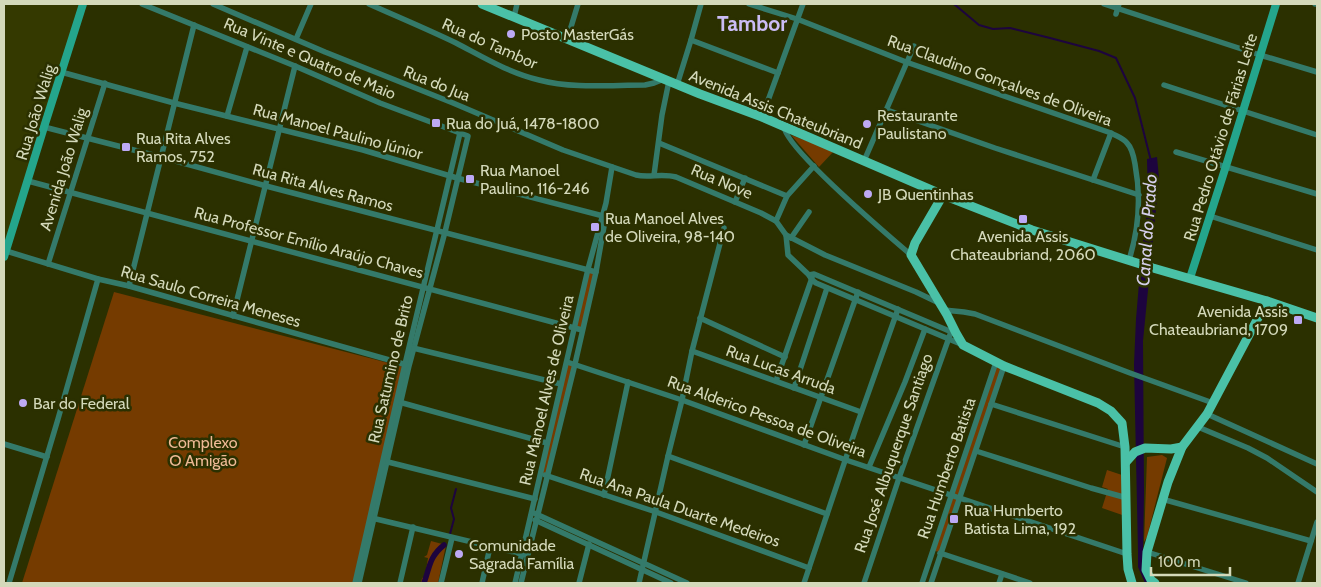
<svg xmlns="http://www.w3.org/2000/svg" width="1321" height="587" viewBox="0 0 1321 587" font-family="Cabin,sans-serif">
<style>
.built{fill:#343900}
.green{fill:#753b00}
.water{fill:#1d043e}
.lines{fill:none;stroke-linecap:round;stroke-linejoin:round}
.stream{stroke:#1d043e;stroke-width:2}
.canal{stroke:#1d043e;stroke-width:5.5}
.street{stroke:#347a6a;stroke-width:5.5}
.secondary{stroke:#24a58c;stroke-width:8}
.primary{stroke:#4ac1a7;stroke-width:9}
.poi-dot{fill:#bda9f5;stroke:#2b3000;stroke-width:2}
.labels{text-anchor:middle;stroke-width:5;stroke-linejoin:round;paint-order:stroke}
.poi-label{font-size:16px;fill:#d4d9ba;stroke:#2b3000;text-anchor:start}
.street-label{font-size:16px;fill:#d4d9ba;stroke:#2b3000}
.park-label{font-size:16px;fill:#eeb995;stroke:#2b3000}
.water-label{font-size:18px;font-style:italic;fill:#d5ceeb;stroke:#2b3000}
.district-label{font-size:21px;font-weight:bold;fill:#cabcf5;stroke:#2b3000}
</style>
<rect width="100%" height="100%" fill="#2b3000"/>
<polygon class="built" points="4,4 84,4 4,257"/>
<g class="green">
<polygon points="791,135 834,151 819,167"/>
<polygon points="589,271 594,272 582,328 576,327"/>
<polygon points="114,292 404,367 355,583 22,583"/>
<polygon points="568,364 573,365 547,474 542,473"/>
<polygon points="997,364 1003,367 959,495 954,494"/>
<polygon points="1162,455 1167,458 1147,537 1144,542 1147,457"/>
<polygon points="1107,470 1128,477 1128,517 1102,508 1108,489 1102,487"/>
<polygon points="953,497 957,499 940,552 935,551"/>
<polygon points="431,541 446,545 438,583 421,583 422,578 425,577 428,558 424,557 427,555"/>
</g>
<polygon class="water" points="1157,157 1159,178 1143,341 1144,493 1143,552 1152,583 1145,583 1138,567 1138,551 1134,364 1136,319 1142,248 1148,205 1147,159"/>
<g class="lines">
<g class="stream">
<polyline points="954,4 979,25 993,29 1010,28 1050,38 1099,51 1116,58 1135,98 1151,161"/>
<polyline points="450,534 454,519 451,508 456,489"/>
</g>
<path class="canal" d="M 424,583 C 430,567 429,557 444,545"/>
<g class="street">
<polyline points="142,4 295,66 380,103 468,136 445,232 409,366 359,583"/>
<path d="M 213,4 L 325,52 L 453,103 L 563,150 L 636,175 C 649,178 662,173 676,177 L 761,213 L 776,221 L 786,235 L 788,255 L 809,275 L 812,280 L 816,283 L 963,345"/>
<path d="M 369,4 C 398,17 427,29 456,43 C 483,57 509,73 539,80 C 573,89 610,85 645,85 L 654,83 L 664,79"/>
<path d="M 749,4 L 797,19 L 906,62 L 1111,133 C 1116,136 1123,138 1127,143 C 1132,148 1134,158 1135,164 C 1141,196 1139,229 1129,260"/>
<polyline points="1104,4 1260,55 1317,72"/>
<polyline points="1315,4 1317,4"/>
<polyline points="1116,14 1119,4"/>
<polyline points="514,17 517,4"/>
<polyline points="296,39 311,4"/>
<polyline points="567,40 578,4"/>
<polyline points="691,40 778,73"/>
<polyline points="61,72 174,103 363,150 457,178 607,217"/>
<polyline points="677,85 691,40 701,4"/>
<polyline points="1164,85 1243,111 1317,135"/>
<polyline points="887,110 995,148 1139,195"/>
<polyline points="227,116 247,47"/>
<polyline points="762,117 803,4"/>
<polyline points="44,127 161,157 266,186 596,272"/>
<path d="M 784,127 C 787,150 889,236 911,255"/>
<polyline points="659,143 787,196"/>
<polyline points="1176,152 1317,194"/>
<polyline points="864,161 914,46"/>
<polyline points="654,175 662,115 669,81"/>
<polyline points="1093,180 1111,133"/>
<polyline points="28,181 582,330"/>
<polyline points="735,202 745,178"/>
<polyline points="1210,216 1317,250"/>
<polyline points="776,221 787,196 814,166"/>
<polyline points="786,235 825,255 916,292 939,303"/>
<polyline points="791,238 809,212"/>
<polyline points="6,251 98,279 129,286 407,365"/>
<polyline points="48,264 105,83"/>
<polyline points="809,275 814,274 954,333"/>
<polyline points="129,286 194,25"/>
<polyline points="944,310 964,312 975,314 1130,373 1213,403"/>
<polyline points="233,316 295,66"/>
<polyline points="700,318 785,357"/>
<polyline points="413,348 561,384"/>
<polyline points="692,351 861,412"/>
<polyline points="567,362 682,400 846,460 1127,554"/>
<polyline points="776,381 812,278"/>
<polyline points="794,388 827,288"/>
<polyline points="399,402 547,443"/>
<polyline points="991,404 1125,447"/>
<polyline points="1207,414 1317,464"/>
<polyline points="1198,427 1248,448 1267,458 1317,492"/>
<polyline points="4,444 47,457"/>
<polyline points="804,445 858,292"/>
<polyline points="976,451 1091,488 1127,498"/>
<polyline points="668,456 827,514"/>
<polyline points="384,461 535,499"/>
<polyline points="869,467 905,382 925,329"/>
<polyline points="545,475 656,512 809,568"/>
<polyline points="604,495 628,382"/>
<polyline points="1162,499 1311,541"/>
<polyline points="534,513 687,583"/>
<polyline points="372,518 526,555"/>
<polyline points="535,520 671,583"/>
<polyline points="1147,552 1246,583"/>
<polyline points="940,553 1030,583"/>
<polyline points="9,583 58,419 98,279"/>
<polyline points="355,583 405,364 460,133"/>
<polyline points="400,583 413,527"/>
<polyline points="441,583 452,538"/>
<polyline points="482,583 490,547"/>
<polyline points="515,583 588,269 606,203 612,167"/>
<polyline points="521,583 575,364 596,272 606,215"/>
<polyline points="579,583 589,544"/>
<polyline points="639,583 668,456 682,400 692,351 724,228"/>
<polyline points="804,583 858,422 898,309"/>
<polyline points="864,583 899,478 951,332"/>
<polyline points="922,583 996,362"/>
<polyline points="931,583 1004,366"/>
<polyline points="999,583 1002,574"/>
<polyline points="1298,583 1317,522"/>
</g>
<g class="secondary">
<polyline points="4,257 44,127 83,4"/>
<polyline points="1190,278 1226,166 1276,4"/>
</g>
<g class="primary">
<polyline points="482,4 700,94 762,117 943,195 1032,230 1153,268 1267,301 1317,318"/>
<polyline points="943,195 915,243 911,255 947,315 956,333 963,345 1004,366 1098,403 1111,411 1122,423 1125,447 1127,554 1128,569 1132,583"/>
<polyline points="1126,462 1135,452 1145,448 1171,449 1182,447"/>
<polyline points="1155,583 1151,580 1146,570 1147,552 1168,482 1182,447 1207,414 1267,301"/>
</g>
</g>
<g class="poi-dot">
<circle cx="511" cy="34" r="5"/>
<rect x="431" y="118" width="10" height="10" rx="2.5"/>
<circle cx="867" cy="124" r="5"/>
<rect x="121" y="142" width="10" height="10" rx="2.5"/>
<rect x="465" y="174" width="10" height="10" rx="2.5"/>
<circle cx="868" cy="194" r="5"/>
<rect x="1018" y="214" width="10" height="10" rx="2.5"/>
<rect x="590" y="222" width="10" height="10" rx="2.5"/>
<rect x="1293" y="315" width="10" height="10" rx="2.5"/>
<circle cx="23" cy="403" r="5"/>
<rect x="949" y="514" width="10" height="10" rx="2.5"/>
<circle cx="459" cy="554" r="5"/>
</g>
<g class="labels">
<g class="poi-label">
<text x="521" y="40">Posto MasterGás</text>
<text x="877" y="121">Restaurante<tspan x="877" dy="18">Paulistano</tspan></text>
<text x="446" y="129">Rua do Juá, 1478-1800</text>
<text x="136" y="144">Rua Rita Alves<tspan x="136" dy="18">Ramos, 752</tspan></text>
<text x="480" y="176">Rua Manoel<tspan x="480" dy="18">Paulino, 116-246</tspan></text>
<text x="878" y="200">JB Quentinhas</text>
<text x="605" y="224">Rua Manoel Alves<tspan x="605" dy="18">de Oliveira, 98-140</tspan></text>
<text x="1023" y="242" text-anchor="middle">Avenida Assis<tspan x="1023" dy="18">Chateaubriand, 2060</tspan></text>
<text x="1288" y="317" text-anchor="end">Avenida Assis<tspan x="1288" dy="18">Chateaubriand, 1709</tspan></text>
<text x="33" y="409">Bar do Federal</text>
<text x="964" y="516">Rua Humberto<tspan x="964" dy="18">Batista Lima, 192</tspan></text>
<text x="469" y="551">Comunidade<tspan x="469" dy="18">Sagrada Família</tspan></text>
</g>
<g class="street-label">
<text transform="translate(490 43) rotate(24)" y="6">Rua do Tambor</text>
<text transform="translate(310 58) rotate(23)" y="6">Rua Vinte e Quatro de Maio</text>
<text transform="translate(1000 80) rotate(20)" y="6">Rua Claudino Gonçalves de Oliveira</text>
<text transform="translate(437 83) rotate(22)" y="6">Rua do Jua</text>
<text transform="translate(776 109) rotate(22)" y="6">Avenida Assis Chateubriand</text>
<text transform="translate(35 112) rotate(-73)" y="6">Rua João Walig</text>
<text transform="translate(338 131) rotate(15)" y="6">Rua Manoel Paulino Júnior</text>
<text transform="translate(1220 137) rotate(-73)" y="6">Rua Pedro Otávio de Fárias Leite</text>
<text transform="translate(63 169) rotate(-73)" y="6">Avenida João Walig</text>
<text transform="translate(722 181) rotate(23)" y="6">Rua Nove</text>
<text transform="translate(323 187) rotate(15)" y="6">Rua Rita Alves Ramos</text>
<text transform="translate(309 242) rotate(15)" y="6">Rua Professor Emílio Araújo Chaves</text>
<text transform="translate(211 296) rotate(16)" y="6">Rua Saulo Correira Meneses</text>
<text transform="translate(390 369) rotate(-77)" y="6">Rua Satumino de Brito</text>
<text transform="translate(781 369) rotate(20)" y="6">Rua Lucas Arruda</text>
<text transform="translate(546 390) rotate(-77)" y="6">Rua Manoel Alves de Oliveira</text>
<text transform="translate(767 416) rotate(20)" y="6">Rua Alderico Pessoa de Oliveira</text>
<text transform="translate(893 453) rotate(-71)" y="6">Rua José Albuquerque Santiago</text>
<text transform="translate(946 468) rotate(-71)" y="6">Rua Humberto Batista</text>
<text transform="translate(680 507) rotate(19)" y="6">Rua Ana Paula Duarte Medeiros</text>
</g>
<g class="park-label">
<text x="203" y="448">Complexo<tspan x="203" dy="18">O Amigão</tspan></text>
</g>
<g class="water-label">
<text transform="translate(1147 230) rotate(-86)" y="6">Canal do Prado</text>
</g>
<g class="district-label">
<text x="752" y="31">Tambor</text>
</g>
</g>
<rect width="1321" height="587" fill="none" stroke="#d4d9ba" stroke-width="10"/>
<path d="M1151 567v8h79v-8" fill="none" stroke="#d4d9ba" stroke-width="2.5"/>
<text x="1158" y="567" font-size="15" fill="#d4d9ba" stroke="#2b3000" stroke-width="4" paint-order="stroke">100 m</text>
</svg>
